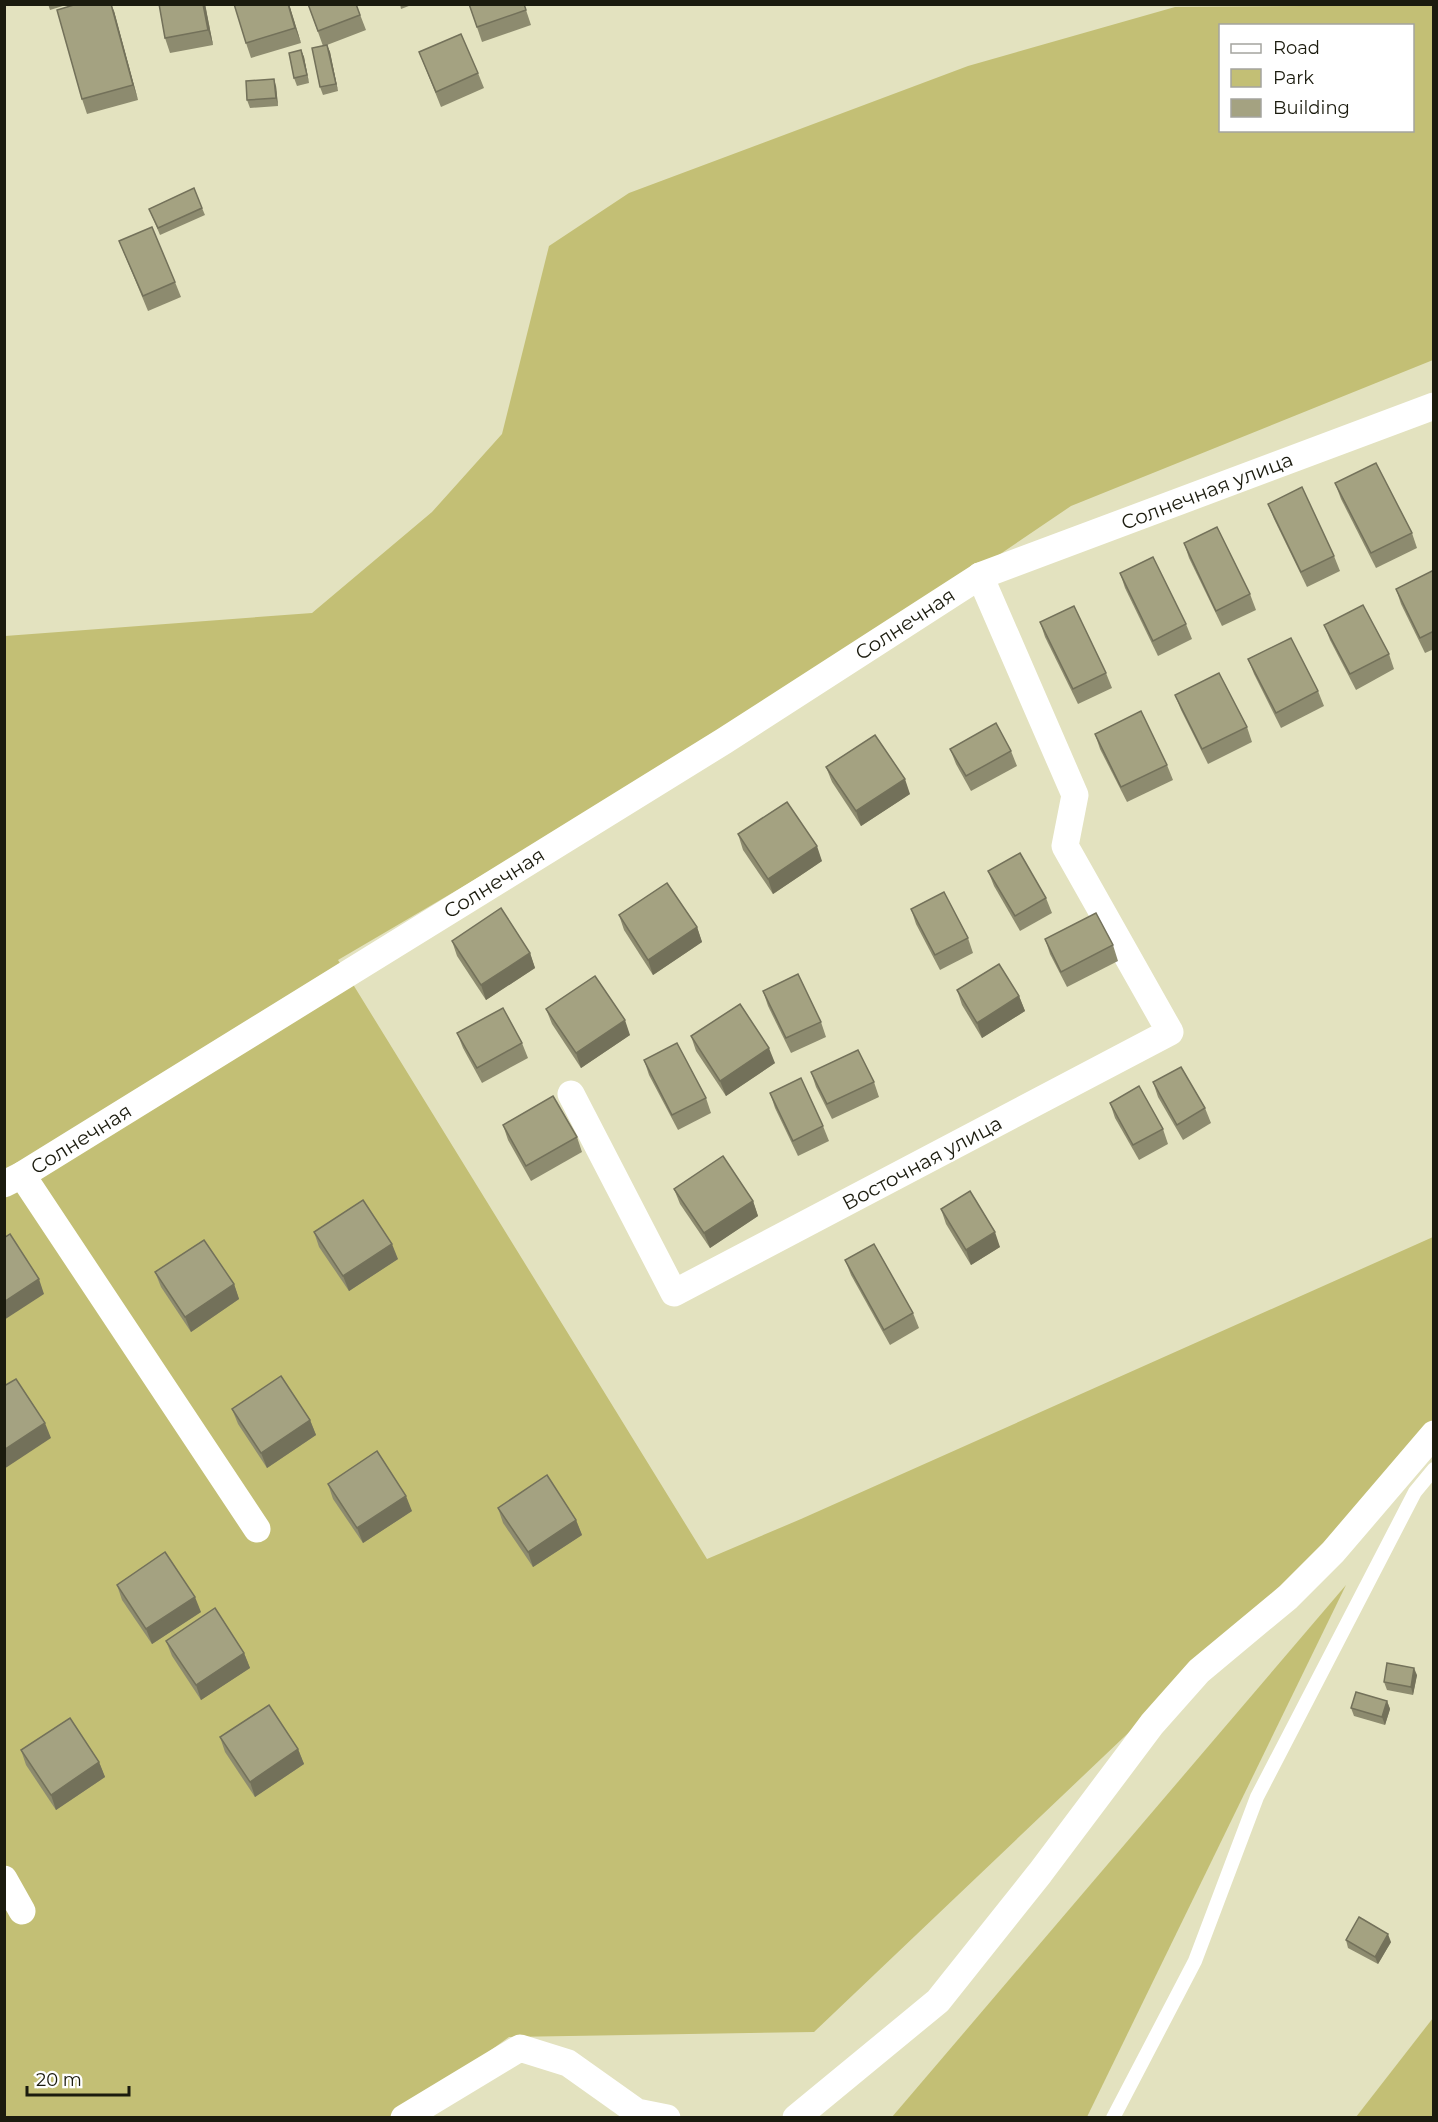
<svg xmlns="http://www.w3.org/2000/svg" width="1438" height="2122" viewBox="0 0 1438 2122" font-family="Montserrat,sans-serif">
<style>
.green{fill:#c3bf75;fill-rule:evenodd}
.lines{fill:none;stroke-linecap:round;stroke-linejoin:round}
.service{stroke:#fff;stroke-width:14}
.minor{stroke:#fff;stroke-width:27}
.wall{fill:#8d8b6f}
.shaded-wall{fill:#73715a}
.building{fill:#a4a281;stroke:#73715a;stroke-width:1.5}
.labels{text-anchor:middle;stroke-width:4.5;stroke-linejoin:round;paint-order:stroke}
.street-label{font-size:20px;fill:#1b1b0e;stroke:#fff}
</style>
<rect width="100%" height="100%" fill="#e3e2bf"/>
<g class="green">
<path d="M 1433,5 L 1433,360 L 1071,506 L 724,741 L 527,849 L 338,960 L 707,1559 L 801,1519 L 1433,1237 L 1433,1443 L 814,2032 L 509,2037 L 399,2117 L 5,2118 L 5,636 L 312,613 L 432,512 L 502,434 L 549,246 L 629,193 L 968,66 L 1175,7 ZM 1220,26 L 1412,26 L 1412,130 L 1220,130 Z"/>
<polygon points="1346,1585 1087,2117 892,2117"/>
<polygon points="1433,2018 1433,2117 1356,2117"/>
</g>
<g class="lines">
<polyline class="service" points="1113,2118 1195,1961 1257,1797 1415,1492 1434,1469"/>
<g class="minor">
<polyline points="571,1094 674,1293 1170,1032 1065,846 1075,795 980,576"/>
<polyline points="22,1175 257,1529"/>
<polyline points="4,1184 22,1175 724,741 980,576 1434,406"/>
<polyline points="4,1879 22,1911"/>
<polyline points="404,2118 520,2048 568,2063 637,2112 667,2118"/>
<polyline points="796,2118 938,2001 1040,1873 1152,1724 1199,1671 1288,1597 1333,1552 1434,1434"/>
</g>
</g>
<g class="wall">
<polygon points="48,4 69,4 50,10"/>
<polygon points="159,4 205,4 213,45 170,53 165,38"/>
<polygon points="289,4 301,43 251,58 246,43"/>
<polygon points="308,4 356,4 366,30 327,45 330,52 338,91 323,95 320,87 323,46"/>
<polygon points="400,4 414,4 401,9"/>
<polygon points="469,4 524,4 531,25 482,42"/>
<polygon points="114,11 138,100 87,114 82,99"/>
<polygon points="301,50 304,57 309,83 297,86 294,78"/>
<polygon points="419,52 478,73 484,88 441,107"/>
<polygon points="276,86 278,106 250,108 247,100"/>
<polygon points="202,208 205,215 160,235 149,209"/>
<polygon points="119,241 175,282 181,297 148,311"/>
<polygon points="1335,483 1412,533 1417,548 1376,568 1341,499"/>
<polygon points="1268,504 1334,556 1340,571 1307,587 1274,519"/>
<polygon points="1184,543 1250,594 1256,610 1222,626 1189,558"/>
<polygon points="1434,570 1434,649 1425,653 1401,604 1396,589"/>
<polygon points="1120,573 1186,624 1192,639 1158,656 1125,588"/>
<polygon points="1040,622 1106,673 1112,688 1078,704 1045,637"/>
<polygon points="1324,625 1389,654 1394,669 1356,690 1330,640"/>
<polygon points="1248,659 1318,691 1324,706 1281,728 1254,674"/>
<polygon points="1175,695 1247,727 1252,742 1208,764 1181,710"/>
<polygon points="1095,734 1167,765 1173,780 1127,802 1100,749"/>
<polygon points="950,749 1011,751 1017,766 971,791 956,764"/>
<polygon points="826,767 910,794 861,826 832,782"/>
<polygon points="738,834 822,861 773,894 743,850"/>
<polygon points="988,871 1046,898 1052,913 1020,931 994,886"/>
<polygon points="911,909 968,938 973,953 940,970 916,924"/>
<polygon points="619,915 697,927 702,942 653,975 624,930"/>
<polygon points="1045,939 1113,945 1118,961 1067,987 1050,954"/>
<polygon points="452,941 530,953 535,968 486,1000 457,956"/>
<polygon points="957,990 1019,996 1025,1011 982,1038 962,1005"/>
<polygon points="763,991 821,1022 826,1037 791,1053 768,1006"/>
<polygon points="546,1009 630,1035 581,1068 552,1024"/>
<polygon points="457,1033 522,1043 528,1058 482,1083 463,1048"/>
<polygon points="691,1036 775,1063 726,1096 696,1051"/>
<polygon points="644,1060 706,1098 711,1113 678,1130 649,1075"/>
<polygon points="811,1072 874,1082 879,1097 832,1119 816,1087"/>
<polygon points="1153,1082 1205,1108 1211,1123 1183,1140 1158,1097"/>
<polygon points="770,1093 823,1126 829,1141 798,1156 775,1108"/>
<polygon points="1110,1103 1163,1129 1168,1144 1139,1160 1115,1118"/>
<polygon points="503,1125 577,1137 582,1152 531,1181 508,1140"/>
<polygon points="674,1189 753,1201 758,1216 710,1248 680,1204"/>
<polygon points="941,1209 1000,1247 971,1265 946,1224"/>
<polygon points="314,1232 398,1259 349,1291 319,1247"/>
<polygon points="845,1260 913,1313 919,1328 890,1345 851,1275"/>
<polygon points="155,1272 234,1284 239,1299 191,1332 161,1287"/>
<polygon points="232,1409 310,1420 316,1435 267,1468 238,1424"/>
<polygon points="328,1484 412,1511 363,1543 333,1499"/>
<polygon points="498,1508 576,1520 582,1535 533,1567 503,1523"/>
<polygon points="117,1585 201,1612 152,1644 122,1600"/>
<polygon points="166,1641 244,1653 250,1668 201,1700 172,1656"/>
<polygon points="1417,1675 1413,1695 1387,1690 1384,1682"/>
<polygon points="1387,1701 1390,1709 1385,1725 1354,1716 1351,1708"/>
<polygon points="220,1737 298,1749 304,1764 255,1797 225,1752"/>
<polygon points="21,1750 99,1762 105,1777 56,1810 26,1765"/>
<polygon points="1346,1940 1391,1942 1378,1964 1348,1948"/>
</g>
<g class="shaded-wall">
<polygon points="111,4 114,11 138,100 133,85"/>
<polygon points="203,4 205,4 213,45 208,30"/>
<polygon points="288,4 289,4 301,43 295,28"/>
<polygon points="327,45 330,52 338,91 336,84"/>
<polygon points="301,50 304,57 309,83 307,75"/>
<polygon points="274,79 276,86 278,106 276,98"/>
<polygon points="905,779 910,794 861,826 856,811"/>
<polygon points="817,846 822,861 773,894 768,879"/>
<polygon points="697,927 702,942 653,975 648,960"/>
<polygon points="530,953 535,968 486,1000 481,985"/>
<polygon points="1019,996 1025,1011 982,1038 977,1023"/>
<polygon points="625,1020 630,1035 581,1068 576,1053"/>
<polygon points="769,1048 775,1063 726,1096 720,1081"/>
<polygon points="753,1201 758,1216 710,1248 704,1233"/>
<polygon points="995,1232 1000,1247 971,1265 966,1250"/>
<polygon points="392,1244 398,1259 349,1291 343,1276"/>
<polygon points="39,1279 44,1294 4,1320 4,1302"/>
<polygon points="234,1284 239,1299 191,1332 185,1317"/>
<polygon points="310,1420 316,1435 267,1468 261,1453"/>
<polygon points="45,1423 51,1438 4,1469 4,1450"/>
<polygon points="406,1496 412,1511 363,1543 357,1528"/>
<polygon points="576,1520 582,1535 533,1567 528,1552"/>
<polygon points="195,1597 201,1612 152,1644 146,1629"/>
<polygon points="244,1653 250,1668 201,1700 196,1685"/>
<polygon points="1414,1668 1417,1675 1413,1695 1411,1687"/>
<polygon points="1387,1701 1390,1709 1385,1725 1382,1717"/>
<polygon points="298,1749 304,1764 255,1797 250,1782"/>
<polygon points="99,1762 105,1777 56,1810 51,1795"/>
<polygon points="1388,1934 1391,1942 1378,1964 1375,1957"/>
</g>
<g class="building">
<polygon points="77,4 111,4 133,85 82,99 57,10"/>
<polygon points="159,4 203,4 208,30 165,38"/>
<polygon points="234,4 288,4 295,28 246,43"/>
<polygon points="308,4 356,4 360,15 318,31"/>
<polygon points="469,4 524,4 526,10 477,27"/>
<polygon points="461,34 478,73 436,92 419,52"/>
<polygon points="327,45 336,84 320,87 312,48"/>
<polygon points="301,50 307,75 294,78 289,53"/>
<polygon points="274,79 276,98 247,100 246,81"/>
<polygon points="194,188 202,208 158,228 149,209"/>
<polygon points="152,227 175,282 143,296 119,241"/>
<polygon points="1376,463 1412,533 1371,553 1335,483"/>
<polygon points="1302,487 1334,556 1301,572 1268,504"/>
<polygon points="1217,527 1250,594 1216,611 1184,543"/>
<polygon points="1153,557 1186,624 1153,641 1120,573"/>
<polygon points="1434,570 1434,631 1420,638 1396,589"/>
<polygon points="1363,605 1389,654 1350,674 1324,625"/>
<polygon points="1074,606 1106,673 1073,689 1040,622"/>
<polygon points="1291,638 1318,691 1276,713 1248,659"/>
<polygon points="1219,673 1247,727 1202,749 1175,695"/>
<polygon points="1141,711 1167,765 1121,787 1095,734"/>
<polygon points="996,723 1011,751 966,776 950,749"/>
<polygon points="875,735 905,779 856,811 826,767"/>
<polygon points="787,802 817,846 768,879 738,834"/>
<polygon points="1020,853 1046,898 1015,916 988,871"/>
<polygon points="667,883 697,927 648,960 619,915"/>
<polygon points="944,892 968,938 935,955 911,909"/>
<polygon points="501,908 530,953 481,985 452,941"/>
<polygon points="1096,913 1113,945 1061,972 1045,939"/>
<polygon points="999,964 1019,996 977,1023 957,990"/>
<polygon points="798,974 821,1022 786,1038 763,991"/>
<polygon points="595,976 625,1020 576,1053 546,1009"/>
<polygon points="740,1004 769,1048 720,1081 691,1036"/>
<polygon points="503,1008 522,1043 477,1068 457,1033"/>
<polygon points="677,1043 706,1098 672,1115 644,1060"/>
<polygon points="858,1050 874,1082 827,1104 811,1072"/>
<polygon points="1181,1067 1205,1108 1177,1125 1153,1082"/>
<polygon points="801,1078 823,1126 793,1141 770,1093"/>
<polygon points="1139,1086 1163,1129 1133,1145 1110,1103"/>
<polygon points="553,1096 577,1137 526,1166 503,1125"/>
<polygon points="723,1156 753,1201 704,1233 674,1189"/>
<polygon points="970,1191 995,1232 966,1250 941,1209"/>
<polygon points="363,1200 392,1244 343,1276 314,1232"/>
<polygon points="10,1234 39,1279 4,1302 4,1238"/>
<polygon points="204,1240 234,1284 185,1317 155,1272"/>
<polygon points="874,1244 913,1313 884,1330 845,1260"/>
<polygon points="281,1376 310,1420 261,1453 232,1409"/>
<polygon points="16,1379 45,1423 4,1450 4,1386"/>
<polygon points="377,1451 406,1496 357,1528 328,1484"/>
<polygon points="547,1475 576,1520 528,1552 498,1508"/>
<polygon points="165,1552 195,1597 146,1629 117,1585"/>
<polygon points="215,1608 244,1653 196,1685 166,1641"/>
<polygon points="1387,1663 1414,1668 1411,1687 1384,1682"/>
<polygon points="1356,1692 1387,1701 1382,1717 1351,1708"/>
<polygon points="269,1705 298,1749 250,1782 220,1737"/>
<polygon points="70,1718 99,1762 51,1795 21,1750"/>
<polygon points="1359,1917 1388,1934 1375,1957 1346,1940"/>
</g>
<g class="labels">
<g class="street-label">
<text transform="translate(1207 491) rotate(-21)" y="7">Солнечная улица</text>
<text transform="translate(905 624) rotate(-33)" y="7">Солнечная</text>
<text transform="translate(494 883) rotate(-32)" y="7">Солнечная</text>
<text transform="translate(81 1139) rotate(-32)" y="7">Солнечная</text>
<text transform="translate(922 1163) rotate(-28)" y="7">Восточная улица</text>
</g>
</g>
<rect width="1438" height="2122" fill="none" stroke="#1b1b0e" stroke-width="12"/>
<rect x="1219" y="24" width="195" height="108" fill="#ffffff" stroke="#a4a49f" stroke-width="1.5"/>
<rect x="1231" y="44" width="30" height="9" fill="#ffffff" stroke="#a4a49f" stroke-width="1.5"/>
<text x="1273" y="54" font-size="18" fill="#1b1b0e">Road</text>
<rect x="1231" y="69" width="30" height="18" fill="#c3bf75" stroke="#a4a49f" stroke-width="1.5"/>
<text x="1273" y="84" font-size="18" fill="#1b1b0e">Park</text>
<rect x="1231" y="99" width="30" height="18" fill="#a4a281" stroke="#a4a49f" stroke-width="1.5"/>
<text x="1273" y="114" font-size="18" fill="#1b1b0e">Building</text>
<path d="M27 2086v9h102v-9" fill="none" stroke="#1b1b0e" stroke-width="3"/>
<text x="36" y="2086" font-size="18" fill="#1b1b0e" stroke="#ffffff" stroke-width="4.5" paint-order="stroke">20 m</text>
</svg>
